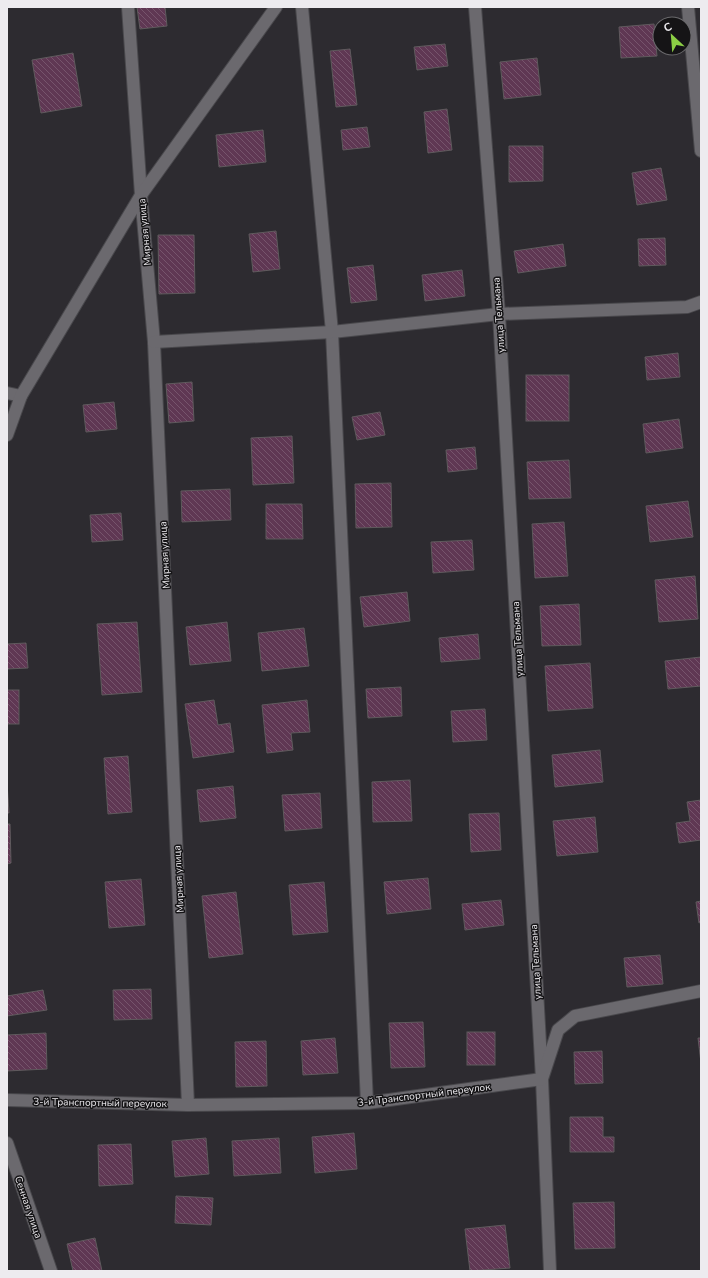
<svg xmlns="http://www.w3.org/2000/svg" width="708" height="1278" viewBox="0 0 708 1278" font-family="'Nunito Sans',sans-serif">
<style>
.building{fill:url(#building-back-hatch);stroke:#5f5a5d}
.lines{fill:none;stroke-linecap:round;stroke-linejoin:round}
.street-casing{stroke:#49484c;stroke-width:14}
.street{stroke:#6b696e;stroke-width:12}
.labels{text-anchor:middle;stroke-width:3;stroke-linejoin:round;paint-order:stroke}
.street-label{font-size:10px;fill:#edebef;stroke:#151416}
</style>
<defs>
<pattern id="building-back-hatch" width="6" height="6" patternUnits="userSpaceOnUse"><rect width="6" height="6" fill="#5f3753"/><path d="M-1 5l2 2M0 0l6 6M5-1l2 2" fill="none" stroke="#76546c"/></pattern>
</defs>
<rect width="100%" height="100%" fill="#2d2b30"/>
<g class="building">
<polygon points="137,7 165,7 167,26 140,29"/>
<polygon points="654,24 657,56 621,58 619,27"/>
<polygon points="445,44 448,66 417,70 414,47"/>
<polygon points="350,49 357,105 336,107 330,51"/>
<polygon points="73,53 82,106 41,113 32,60"/>
<polygon points="537,58 541,95 504,99 500,62"/>
<polygon points="447,109 452,150 428,153 424,112"/>
<polygon points="367,127 370,147 343,150 341,130"/>
<polygon points="263,130 266,162 219,167 216,135"/>
<polygon points="509,146 543,146 543,181 509,182"/>
<polygon points="661,168 667,200 637,205 632,173"/>
<polygon points="276,231 280,269 253,272 249,234"/>
<polygon points="158,235 194,235 195,293 159,294"/>
<polygon points="665,238 666,265 639,266 638,239"/>
<polygon points="563,244 566,266 518,273 514,251"/>
<polygon points="373,265 377,300 351,303 347,268"/>
<polygon points="462,270 465,296 425,301 422,275"/>
<polygon points="678,353 680,377 647,380 645,357"/>
<rect x="526" y="375" width="43" height="46"/>
<polygon points="192,382 194,421 169,423 166,384"/>
<polygon points="114,402 117,429 86,432 83,405"/>
<polygon points="380,412 385,435 357,440 352,417"/>
<polygon points="679,419 683,448 646,453 643,424"/>
<polygon points="292,436 294,483 253,485 251,438"/>
<polygon points="475,447 477,469 448,472 446,450"/>
<polygon points="569,460 571,498 529,499 527,462"/>
<polygon points="391,483 392,527 356,528 355,484"/>
<polygon points="230,489 231,520 182,522 181,491"/>
<polygon points="688,501 693,537 650,542 646,506"/>
<polygon points="266,504 302,504 303,539 266,539"/>
<polygon points="121,513 123,540 92,542 90,515"/>
<polygon points="564,522 568,576 535,578 532,524"/>
<polygon points="472,540 474,570 433,573 431,542"/>
<polygon points="695,576 698,619 659,622 655,580"/>
<polygon points="407,592 410,621 364,627 360,597"/>
<polygon points="579,604 581,645 542,646 540,606"/>
<polygon points="137,622 142,692 102,695 97,624"/>
<polygon points="227,622 231,661 190,665 186,627"/>
<polygon points="304,628 309,666 262,671 258,633"/>
<polygon points="478,634 480,659 441,662 439,638"/>
<polygon points="26,643 28,668 7,669 7,644"/>
<polygon points="701,657 701,686 668,689 665,661"/>
<polygon points="590,663 593,708 548,711 545,666"/>
<polygon points="401,687 402,716 368,718 366,689"/>
<rect x="7" y="690" width="12" height="34"/>
<polygon points="214,700 218,725 230,723 234,752 193,758 185,704"/>
<polygon points="307,700 310,732 291,733 293,750 267,753 262,705"/>
<polygon points="485,709 487,740 453,742 451,711"/>
<polygon points="600,750 603,782 555,787 552,755"/>
<polygon points="128,756 132,812 108,814 104,758"/>
<polygon points="410,780 412,821 373,822 372,782"/>
<polygon points="7,782 9,813 7,813"/>
<polygon points="233,786 236,818 200,822 197,790"/>
<polygon points="320,793 322,828 285,831 282,795"/>
<polygon points="701,800 701,840 679,843 676,823 690,821 687,802"/>
<polygon points="499,813 501,850 471,852 469,814"/>
<polygon points="595,817 598,852 557,856 553,821"/>
<polygon points="7,824 10,824 11,863 7,864"/>
<polygon points="428,878 431,909 387,914 384,882"/>
<polygon points="141,879 145,925 109,928 105,882"/>
<polygon points="324,882 328,932 293,935 289,885"/>
<polygon points="236,892 243,954 209,958 202,896"/>
<polygon points="501,900 504,925 465,930 462,904"/>
<polygon points="701,901 701,922 699,923 696,902"/>
<polygon points="660,955 663,984 627,987 624,958"/>
<polygon points="151,989 152,1019 114,1020 113,990"/>
<polygon points="43,990 47,1010 7,1016 7,996"/>
<polygon points="423,1022 425,1067 391,1068 389,1023"/>
<rect x="467" y="1032" width="28" height="33"/>
<polygon points="46,1033 47,1069 7,1071 7,1035"/>
<polygon points="335,1038 338,1073 303,1075 301,1041"/>
<polygon points="698,1038 701,1038 701,1063"/>
<polygon points="266,1041 267,1086 236,1087 235,1042"/>
<polygon points="602,1051 603,1083 575,1084 574,1052"/>
<polygon points="570,1117 603,1117 603,1137 614,1137 614,1152 570,1152"/>
<polygon points="354,1133 357,1169 315,1173 312,1137"/>
<polygon points="206,1138 209,1174 175,1177 172,1141"/>
<polygon points="279,1138 281,1173 234,1176 232,1141"/>
<polygon points="131,1144 133,1184 99,1186 98,1145"/>
<polygon points="176,1196 213,1198 211,1225 175,1223"/>
<polygon points="614,1202 615,1248 575,1249 573,1203"/>
<polygon points="505,1225 510,1268 470,1271 465,1229"/>
<polygon points="95,1238 102,1271 73,1271 67,1244"/>
</g>
<g class="lines">
<g class="street-casing">
<g id="street">
<polyline points="128,7 141,195 154,342 188,1105"/>
<polyline points="302,7 332,332 367,1103"/>
<polyline points="475,7 499,314 542,1079 550,1271"/>
<polyline points="688,7 701,151"/>
<polyline points="154,342 332,332 499,314 687,307 701,302"/>
<polyline points="7,393 21,396"/>
<polyline points="7,435 21,396 141,195 276,7"/>
<polyline points="7,1100 188,1105 367,1103 542,1079 558,1030 575,1016 701,991"/>
<polyline points="7,1143 51,1271"/>
</g>
</g>
<use href="#street" class="street"/>
</g>
<g class="labels">
<g class="street-label">
<text transform="translate(144 232) rotate(-95)" y="4">Мирная улица</text>
<text transform="translate(498 315) rotate(-94)" y="4">улица Тельмана</text>
<text transform="translate(164 555) rotate(-93)" y="4">Мирная улица</text>
<text transform="translate(517 639) rotate(-93)" y="4">улица Тельмана</text>
<text transform="translate(178 879) rotate(-93)" y="4">Мирная улица</text>
<text transform="translate(535 962) rotate(-93)" y="4">улица Тельмана</text>
<text transform="translate(424 1094) rotate(-7)" y="4">3-й Транспортный переулок</text>
<text transform="translate(100 1102) rotate(1)" y="4">3-й Транспортный переулок</text>
<text transform="translate(29 1207) rotate(71)" y="4">Сенная улица</text>
</g>
</g>
<rect width="708" height="1278" fill="none" stroke="#edebef" stroke-width="16"/>
<g transform="translate(672 36) rotate(334)"><circle r="19" fill="#151416" stroke="#6b6a6d"/>
<path d="M0-3L7 15L0 10L-7 15Z" fill="#8cce45"/>
<text y="-6" font-size="11" font-weight="bold" text-anchor="middle" fill="#edebef">С</text>
</g>
</svg>
